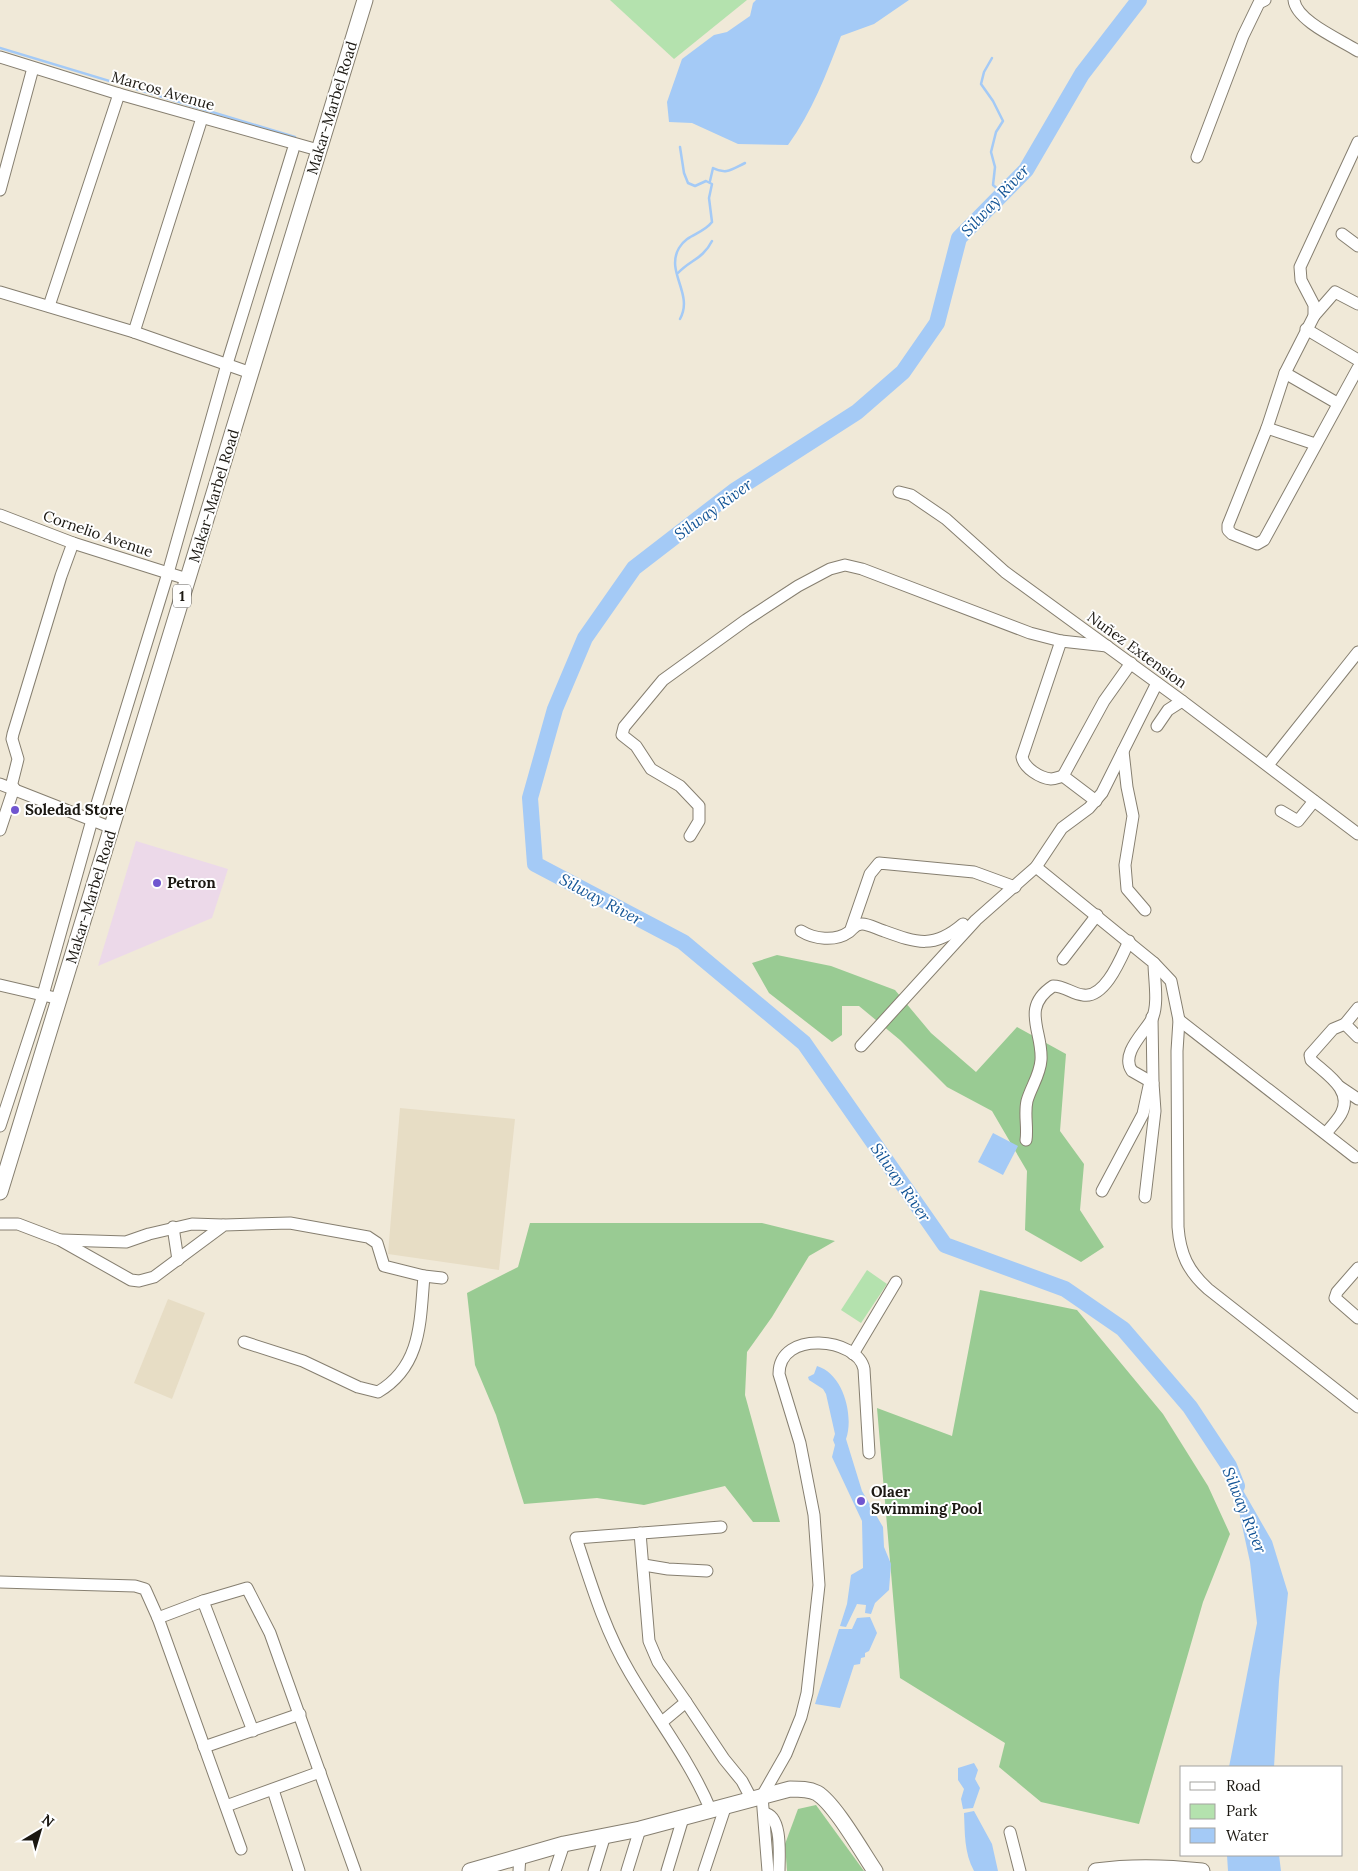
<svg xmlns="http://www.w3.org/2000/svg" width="1358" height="1871" viewBox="0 0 1358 1871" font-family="Lora,serif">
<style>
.commercial{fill:#ecd9e9}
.built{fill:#e7ddc5}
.green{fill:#b4e2ae}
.forest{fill:#99cb93}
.water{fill:#a4caf6}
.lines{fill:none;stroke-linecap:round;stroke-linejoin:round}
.stream{stroke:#a4caf6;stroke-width:2.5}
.river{stroke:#a4caf6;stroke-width:16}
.minor-casing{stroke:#867f70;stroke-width:13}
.major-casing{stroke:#867f70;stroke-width:17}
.minor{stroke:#fff;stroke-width:11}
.major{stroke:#fff;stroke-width:15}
.poi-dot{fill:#7055cf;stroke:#fff;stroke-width:2}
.labels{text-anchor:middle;stroke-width:4;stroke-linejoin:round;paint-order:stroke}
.shield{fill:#fff;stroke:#5f5d59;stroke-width:1}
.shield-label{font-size:14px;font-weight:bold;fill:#1b1812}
.street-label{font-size:15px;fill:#1b1812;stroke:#fff}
.poi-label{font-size:15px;font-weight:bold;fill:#1b1812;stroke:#fff;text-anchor:start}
.water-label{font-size:16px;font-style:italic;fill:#145596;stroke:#fff}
</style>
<rect width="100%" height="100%" fill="#f0e9d8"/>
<polygon class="commercial" points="136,841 228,869 212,918 98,966"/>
<g class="built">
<polygon points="400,1108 515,1119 499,1270 388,1254"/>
<polygon points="168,1299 205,1313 172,1399 134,1383"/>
</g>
<g class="green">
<polygon points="610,0 747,0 674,59"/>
<polygon points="867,1270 887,1284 861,1323 841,1310"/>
</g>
<g class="forest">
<polygon points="777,955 831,966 895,990 931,1033 976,1072 1017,1027 1066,1054 1060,1131 1084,1164 1080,1210 1104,1247 1081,1262 1025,1230 1027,1171 992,1111 947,1087 900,1040 859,1006 842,1006 842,1035 832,1042 769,993 752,963"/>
<polygon points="530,1223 762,1223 835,1241 809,1256 772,1317 747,1352 745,1395 780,1522 753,1522 725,1486 644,1505 597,1498 524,1504 496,1415 475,1365 467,1293 518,1267"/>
<polygon points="980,1290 1077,1310 1163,1414 1208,1486 1230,1534 1203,1602 1139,1824 1041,1802 999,1767 1005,1743 900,1678 877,1408 952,1436"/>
<polygon points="816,1805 864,1871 787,1871 785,1844 798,1809"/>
</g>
<g class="water">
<path d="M 756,0 L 909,0 L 874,24 L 841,36 C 826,75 812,112 788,145 L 738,144 L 692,123 L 669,122 L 667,102 L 682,59 L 714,35 L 727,32 L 750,16 L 753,3 Z"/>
<polygon points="993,1133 1018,1146 1003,1175 978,1162"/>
<path d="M 817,1366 C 844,1374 854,1417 846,1439 L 862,1491 L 883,1527 L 884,1547 L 891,1564 L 889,1590 L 875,1603 L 871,1614 L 865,1613 L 866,1605 L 857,1604 L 846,1627 L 840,1626 L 847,1604 L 851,1575 L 863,1568 L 862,1521 L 832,1457 L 835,1445 L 833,1440 L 835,1434 L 826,1394 L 823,1389 L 809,1380 L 808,1377 L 814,1374 Z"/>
<polygon points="1229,1466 1272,1541 1288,1593 1279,1681 1274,1767 1229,1767 1257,1623 1250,1562"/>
<polygon points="870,1617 877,1633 869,1651 865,1653 865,1657 861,1658 860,1664 854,1665 840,1708 815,1704 839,1629 852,1629 857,1618"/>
<polygon points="974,1763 978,1770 975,1779 980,1788 973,1808 963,1809 961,1799 964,1789 958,1780 958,1768"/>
<path d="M 974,1811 L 992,1844 L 998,1871 L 974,1871 C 964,1852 965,1834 964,1813 Z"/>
<polygon points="1227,1855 1279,1855 1281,1871 1228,1871"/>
</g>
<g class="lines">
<g class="stream">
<polyline points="0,48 295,137"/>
<polyline points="992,58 984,72 981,84 993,101 1003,121 996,132 991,152 995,167 993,185 1007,197"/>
<path d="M 680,147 L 684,173 L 688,183 L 695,186 L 706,181 L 712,184 L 709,198 L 712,222 C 703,234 687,234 679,248 C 665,272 694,294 680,319"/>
<path d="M 710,181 L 713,168 C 727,175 732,169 745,163"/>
<path d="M 678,273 C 690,260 703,259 712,241"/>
</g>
<polyline class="river" points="1139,0 1082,74 1026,170 959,238 937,323 903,372 857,412 734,491 634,568 585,638 555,709 530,798 535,864 683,942 804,1043 945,1245 1065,1289 1123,1329 1190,1407 1229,1466 1237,1486"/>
<g class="minor-casing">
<g id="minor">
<path d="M 1294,0 C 1296,21 1341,40 1358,51"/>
<polyline points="0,57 119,94 318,150"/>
<polyline points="1358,142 1300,267 1301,280 1314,305 1314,316 1285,373 1267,428 1228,525 1228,530 1232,534 1257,544 1264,540 1358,368"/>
<polyline points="1197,157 1243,36 1259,3 1265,0"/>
<polyline points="0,190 33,68"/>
<polyline points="1342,234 1358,246"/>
<polyline points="0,292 134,332 251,373"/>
<polyline points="49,306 119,94"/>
<polyline points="1314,316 1335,292 1358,304"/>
<polyline points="1306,329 1358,360"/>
<polyline points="134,332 202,118"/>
<polyline points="1285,373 1337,403"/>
<polyline points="1267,428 1315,444"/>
<polyline points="899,492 911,495 946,519 1005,572 1182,701 1358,834"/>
<polyline points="0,515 73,543 187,579"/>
<path d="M 1061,641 L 1022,757 C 1024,768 1040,778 1051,779 C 1055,779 1059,777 1063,776"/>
<polyline points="1157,726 1168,710 1182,701"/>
<polyline points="1123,751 1127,787 1133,816 1125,865 1127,889 1145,910"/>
<polyline points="1268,765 1358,652"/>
<polyline points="0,784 112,828"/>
<polyline points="11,787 18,759 12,739 13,734 61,576 73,543"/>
<polyline points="1096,801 1063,776 1104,701 1131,663"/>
<polyline points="1281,811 1298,821 1314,801"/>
<polyline points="0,830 14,788"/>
<polyline points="690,836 699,821 699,806 680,786 651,769 636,746 622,735 624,727 663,680 746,620 798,586 830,569 845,565 862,569 1030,633 1061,641 1107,646"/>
<path d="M 1036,867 L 1154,963 C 1154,979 1159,1004 1152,1019 C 1144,1033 1120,1054 1132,1071 L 1153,1083 L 1155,1111 L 1145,1197"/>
<polyline points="851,929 870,874 879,863 974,872 1015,887"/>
<path d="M 801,931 C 814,939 835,942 849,932 C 853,929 855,924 862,924 C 869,924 877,929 884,931 C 917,943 934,949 963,924"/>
<polyline points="1063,959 1097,915"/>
<path d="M 1154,963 L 1171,981 L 1179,1020 L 1177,1051 L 1178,1227 C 1180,1254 1188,1271 1208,1289 L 1358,1407"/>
<polyline points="0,985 60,999"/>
<polyline points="1358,1008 1345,1024 1358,1037"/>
<polyline points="1152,1017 1153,1083"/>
<polyline points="1179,1020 1355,1157"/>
<polyline points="861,1046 976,920 1036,867 1062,828 1089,808 1102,793 1157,683"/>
<polyline points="1340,1087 1358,1099"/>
<polyline points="0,1126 43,995 92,820 168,573 227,364 293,150"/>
<path d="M 1326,1133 C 1331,1127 1337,1121 1341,1114 C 1354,1090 1326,1074 1311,1060 L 1310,1055 L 1333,1029 L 1345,1024"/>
<path d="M 1026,1140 C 1028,1127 1024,1114 1027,1101 C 1031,1087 1040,1075 1041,1060 C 1043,1031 1020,1008 1053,986 C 1065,986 1072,994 1083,995 C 1105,999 1121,958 1129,941"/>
<polyline points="1102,1191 1143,1114 1149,1086"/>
<path d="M 0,1224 L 18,1224 L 60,1240 L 131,1280 L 139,1281 L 154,1277 L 224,1225 L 290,1223 L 368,1237 L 377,1243 L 384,1266 L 424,1276 C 420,1321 422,1366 378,1392 L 358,1387 L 303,1361 L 244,1342"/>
<polyline points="173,1227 178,1260"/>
<polyline points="62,1240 126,1242 149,1234 192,1224 223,1225"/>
<polyline points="1358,1268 1337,1292 1335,1298 1358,1318"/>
<polyline points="424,1276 442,1278"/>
<polyline points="853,1354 896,1282"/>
<polyline points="640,1533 649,1641 658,1662 686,1702 662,1722"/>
<polyline points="644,1565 668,1569 707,1571"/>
<polyline points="0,1582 135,1586 145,1589 158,1618 241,1849"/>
<polyline points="203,1601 253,1731"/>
<polyline points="158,1618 203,1601 247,1588 270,1633 355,1871"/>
<polyline points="686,1702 724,1759 742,1781 752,1800"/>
<polyline points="204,1747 300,1714"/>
<polyline points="273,1790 299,1871"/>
<polyline points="226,1806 320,1772"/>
<path d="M 711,1811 C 691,1762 657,1719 630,1673 C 605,1631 591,1584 576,1538 L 721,1527"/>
<path d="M 764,1813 C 783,1816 779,1856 779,1871"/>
<polyline points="1010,1832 1020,1871"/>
<polyline points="519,1871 520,1856"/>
<polyline points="555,1871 564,1844"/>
<polyline points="594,1871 605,1835"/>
<polyline points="627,1871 640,1829"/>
<polyline points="667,1871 683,1818"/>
<polyline points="704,1871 725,1808"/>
<path d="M 768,1871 L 762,1796 L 786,1754 L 801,1717 L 807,1693 L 819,1585 L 814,1515 L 800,1443 L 779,1374 C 779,1329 858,1338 864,1369 L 869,1453"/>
</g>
</g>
<g class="major-casing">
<g id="major">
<polyline points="0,1192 365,0"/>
<path d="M 470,1871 L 564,1844 L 640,1829 L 790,1789 C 800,1789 809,1789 817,1793 C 835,1804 862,1852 875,1871"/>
<path d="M 1096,1871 C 1131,1866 1166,1867 1202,1871"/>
</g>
</g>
<use href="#minor" class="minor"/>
<use href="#major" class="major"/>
</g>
<g class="poi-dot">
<circle cx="15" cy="810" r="5"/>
<circle cx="157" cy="883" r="5"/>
<circle cx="861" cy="1501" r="5"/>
</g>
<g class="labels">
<rect class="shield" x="173" y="584.5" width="18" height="23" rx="4"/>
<g class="shield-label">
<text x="182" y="601">1</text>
</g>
<g class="street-label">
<text transform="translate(163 91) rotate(16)" y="5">Marcos Avenue</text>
<text transform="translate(332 108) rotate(-73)" y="5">Makar-Marbel Road</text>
<text transform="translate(214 496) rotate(-73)" y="5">Makar-Marbel Road</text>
<text transform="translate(98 534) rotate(19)" y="5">Cornelio Avenue</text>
<text transform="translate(1137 650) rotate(36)" y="5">Nuñez Extension</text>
<text transform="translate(91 897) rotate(-73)" y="5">Makar-Marbel Road</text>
</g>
<g class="poi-label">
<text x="25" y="815">Soledad Store</text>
<text x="167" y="888">Petron</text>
<text x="871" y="1497">Olaer<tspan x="871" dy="17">Swimming Pool</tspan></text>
</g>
<g class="water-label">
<text transform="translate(995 200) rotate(-47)" y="6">Silway River</text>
<text transform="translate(713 509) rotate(-36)" y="6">Silway River</text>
<text transform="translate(601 899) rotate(28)" y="6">Silway River</text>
<text transform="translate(901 1182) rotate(55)" y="6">Silway River</text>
<text transform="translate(1245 1510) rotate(68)" y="6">Silway River</text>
</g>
</g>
<rect x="1180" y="1766" width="162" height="90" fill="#ffffff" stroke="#a4a3a0"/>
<rect x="1190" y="1782" width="25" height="8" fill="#ffffff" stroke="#a4a3a0"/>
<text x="1226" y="1791" font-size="15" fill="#1b1812">Road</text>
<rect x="1190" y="1804" width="25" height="15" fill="#b4e2ae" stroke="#a4a3a0"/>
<text x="1226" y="1816" font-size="15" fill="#1b1812">Park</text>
<rect x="1190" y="1828" width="25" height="15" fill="#a4caf6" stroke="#a4a3a0"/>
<text x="1226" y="1841" font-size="15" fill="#1b1812">Water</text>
<g transform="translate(40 1831) rotate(38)" stroke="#ffffff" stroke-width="4" paint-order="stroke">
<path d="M0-4L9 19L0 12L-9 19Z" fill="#1b1812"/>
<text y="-8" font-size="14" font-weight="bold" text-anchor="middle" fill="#1b1812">N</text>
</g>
</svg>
